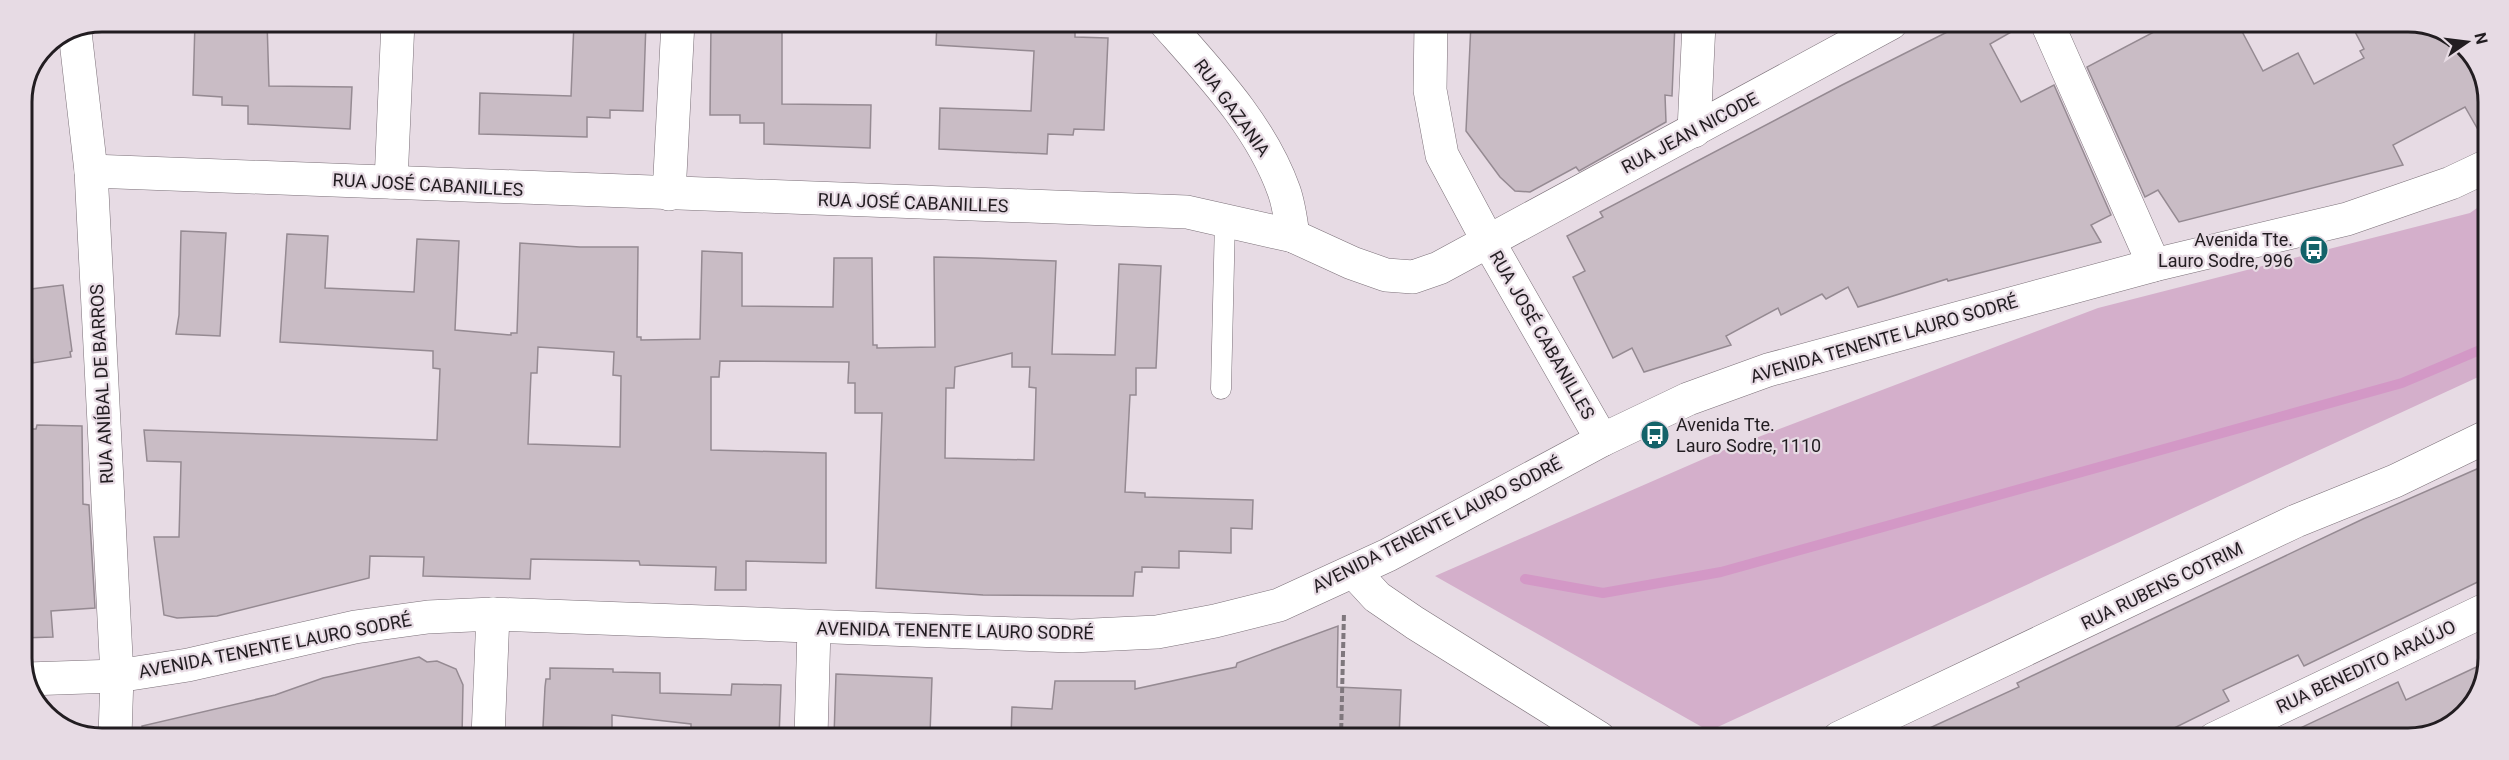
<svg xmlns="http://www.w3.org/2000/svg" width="2509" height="760" viewBox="0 0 2509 760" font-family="Roboto,sans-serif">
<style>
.green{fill:#d4afcb}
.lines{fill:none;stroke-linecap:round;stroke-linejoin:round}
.stream{stroke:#d398c6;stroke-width:10}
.building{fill:#c9bcc5;stroke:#958a92;stroke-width:1.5;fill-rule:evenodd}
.service-casing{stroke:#7b7078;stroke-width:21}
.minor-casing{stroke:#7b7078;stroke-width:34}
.path{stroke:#7f777d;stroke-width:4;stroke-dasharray:6 3;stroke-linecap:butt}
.service{stroke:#fff;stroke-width:20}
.minor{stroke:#fff;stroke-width:33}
.labels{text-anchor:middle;stroke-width:4.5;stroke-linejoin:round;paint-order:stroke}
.street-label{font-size:18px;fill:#221d21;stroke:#e7dbe4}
.poi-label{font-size:18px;fill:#221d21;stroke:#e7dbe4;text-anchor:end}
.rim{fill:none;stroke:#221d21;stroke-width:3}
</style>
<rect width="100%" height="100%" fill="#e7dbe4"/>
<polygon class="green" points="2487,201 2487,373 1709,731 1435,576 1724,450 2098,308 2470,213"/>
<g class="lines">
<polyline class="stream" points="1525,579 1603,593 1721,572 2402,383 2487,347"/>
</g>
<g class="building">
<polygon points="195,21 267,21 269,86 352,87 350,129 248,124 248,106 222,105 222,97 193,95"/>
<polygon points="574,22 646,22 643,111 610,110 610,118 587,117 587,137 479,134 480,93 571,96"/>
<polygon points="745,22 782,22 782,104 871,105 870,148 764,144 764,123 740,123 740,115 710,115 711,24 745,24"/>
<polygon points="937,22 1052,22 1052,29 1075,29 1075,37 1108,38 1104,130 1074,129 1073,135 1048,134 1047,154 939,149 940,108 1031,111 1034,51 936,45"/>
<polygon points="1471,23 1512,25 1512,23 1675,23 1672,96 1665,95 1666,122 1579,171 1576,167 1530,192 1515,191 1500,177 1466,131"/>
<polygon points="1965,23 2027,23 1990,44 2021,102 2054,85 2111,215 2091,225 2101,242 1948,281 1947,279 1858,307 1848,287 1826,299 1822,294 1781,315 1778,308 1726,336 1731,345 1644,372 1632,348 1613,358 1573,277 1585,271 1567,236 1603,217 1600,212 1842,85"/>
<polygon points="2169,24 2238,24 2263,71 2298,53 2314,84 2364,58 2360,51 2364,49 2351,24 2429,24 2469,50 2488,96 2488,147 2465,107 2393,145 2403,165 2179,222 2158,190 2145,197 2087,67"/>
<polygon points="181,231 226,233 220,336 176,334 179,315"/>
<path d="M 287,234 L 328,236 L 325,288 L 414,292 L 417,239 L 459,241 L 455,330 L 511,335 L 511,333 L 517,333 L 520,243 L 580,247 L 638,247 L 637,337 L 641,337 L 641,340 L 700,339 L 702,251 L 742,253 L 742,306 L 833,307 L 834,258 L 872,258 L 873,345 L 877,345 L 877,348 L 935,347 L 934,257 L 978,258 L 1056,261 L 1052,354 L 1115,355 L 1119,264 L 1161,266 L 1156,368 L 1136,368 L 1136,395 L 1130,395 L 1125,492 L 1145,493 L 1145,497 L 1253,500 L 1252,529 L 1231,528 L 1231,553 L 1179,551 L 1179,568 L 1142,567 L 1142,572 L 1135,572 L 1133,596 L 983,595 L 876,588 L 882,413 L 855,413 L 855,383 L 848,383 L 849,362 L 720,361 L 719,377 L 711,377 L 711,450 L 826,453 L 826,563 L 746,561 L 746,590 L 715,590 L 716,567 L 640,565 L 639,561 L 531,559 L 530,579 L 423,576 L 424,557 L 370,556 L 369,578 L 217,616 L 177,618 L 164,615 L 154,537 L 179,537 L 181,462 L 147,461 L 144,430 L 437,440 L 440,369 L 433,368 L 433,351 L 280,342 ZM 538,347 L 614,352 L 613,375 L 621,376 L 620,447 L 528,444 L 531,373 L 537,373 ZM 1012,353 L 1012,367 L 1030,367 L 1029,387 L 1036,388 L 1034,460 L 945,458 L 946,388 L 954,388 L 955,367 Z"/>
<polygon points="63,285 72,351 70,352 71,357 33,363 23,290"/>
<polygon points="37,425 82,426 83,504 89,505 95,608 51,611 53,637 21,638 21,466 29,466 31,429 36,429"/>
<polygon points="2486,465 2486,578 2304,666 2298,655 2223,690 2229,701 2152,739 1908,738 2019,687 2017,683 2363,519"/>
<polygon points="1338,626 1337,687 1401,690 1399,738 1011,737 1012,707 1052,709 1055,681 1135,681 1135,689 1236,667 1237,663"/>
<polygon points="419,657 427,662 437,661 456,669 463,685 462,737 144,736 142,726 275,695 323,678"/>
<polygon points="2485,663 2485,680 2456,723 2408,739 2277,739 2398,682 2406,700"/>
<polygon points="550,668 613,669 613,672 660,673 660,693 731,695 732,684 781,685 779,737 691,737 691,724 612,715 612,728 543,727 545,687 546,679 550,679"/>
<polygon points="836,674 932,678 930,734 910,733 910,737 834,737"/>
</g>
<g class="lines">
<g class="service-casing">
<polyline id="service" points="1221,389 1225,220"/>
</g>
<g class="minor-casing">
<g id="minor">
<path d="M 1165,22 C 1210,73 1261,126 1284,191 C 1289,205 1291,221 1293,236"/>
<polyline points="1431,23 1430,90 1442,155 1488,241 1602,440"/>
<polyline points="2047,23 2154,265"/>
<polyline points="75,32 91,171 117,676 115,736"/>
<polyline points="1694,131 1699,23"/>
<polyline points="91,171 1187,212 1293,236 1352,263 1386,275 1413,277 1439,268 1891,23"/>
<polyline points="391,182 398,21"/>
<polyline points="669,194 678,22"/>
<polyline points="1354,572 1377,597 1415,623 1599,738"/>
<polyline points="27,679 117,676 188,665 355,627 428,617 493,614 1072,636 1157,632 1215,621 1279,605 1388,555 1602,440 1688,399 1768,370 2154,265 2347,219 2451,183 2487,166"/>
<polyline points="488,737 493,614"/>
<polyline points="811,737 814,627"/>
<polyline points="1839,738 2296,521 2395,481 2486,437"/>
<polyline points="2214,739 2485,610"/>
</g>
</g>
<polyline class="path" points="1341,738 1344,612"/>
<use href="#service" class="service"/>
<use href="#minor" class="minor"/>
</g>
<defs>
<g id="bus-disc" transform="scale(1.5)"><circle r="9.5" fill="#136269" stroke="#e7dbe4"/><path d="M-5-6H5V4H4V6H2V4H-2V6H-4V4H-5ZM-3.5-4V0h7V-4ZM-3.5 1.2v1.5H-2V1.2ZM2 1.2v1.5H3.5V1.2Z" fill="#fff"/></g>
</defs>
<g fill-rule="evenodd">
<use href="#bus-disc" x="2314" y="250"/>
<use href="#bus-disc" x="1655" y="435"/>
</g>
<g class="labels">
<g class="street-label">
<text transform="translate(1232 108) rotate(54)" y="6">RUA GAZANIA</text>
<text transform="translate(1690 133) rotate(-28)" y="6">RUA JEAN NICODE</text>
<text transform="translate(428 185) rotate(3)" y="6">RUA JOSÉ CABANILLES</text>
<text transform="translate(913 203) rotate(2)" y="6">RUA JOSÉ CABANILLES</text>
<text transform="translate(1542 335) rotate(60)" y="6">RUA JOSÉ CABANILLES</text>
<text transform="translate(1884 339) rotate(-16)" y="6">AVENIDA TENENTE LAURO SODRÉ</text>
<text transform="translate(102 384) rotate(-93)" y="6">RUA ANÍBAL DE BARROS</text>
<text transform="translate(1437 525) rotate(-27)" y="6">AVENIDA TENENTE LAURO SODRÉ</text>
<text transform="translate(2162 586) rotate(-26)" y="6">RUA RUBENS COTRIM</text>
<text transform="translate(955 631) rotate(1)" y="6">AVENIDA TENENTE LAURO SODRÉ</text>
<text transform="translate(275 646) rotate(-11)" y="6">AVENIDA TENENTE LAURO SODRÉ</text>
<text transform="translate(2366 667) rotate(-25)" y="6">RUA BENEDITO ARAÚJO</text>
</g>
<g class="poi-label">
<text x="2293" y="246">Avenida Tte.<tspan x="2293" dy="21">Lauro Sodre, 996</tspan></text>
<text x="1676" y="431" text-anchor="start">Avenida Tte.<tspan x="1676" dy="21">Lauro Sodre, 1110</tspan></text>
</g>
</g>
<path d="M0 0H2509V760H0ZM102 32H2408A70 70 0 0 1 2478 102V658A70 70 0 0 1 2408 728H102A70 70 0 0 1 32 658V102A70 70 0 0 1 102 32Z" fill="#e7dbe4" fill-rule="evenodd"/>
<path class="rim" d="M102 32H2408A70 70 0 0 1 2478 102V658A70 70 0 0 1 2408 728H102A70 70 0 0 1 32 658V102A70 70 0 0 1 102 32Z"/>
<g transform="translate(2467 42) rotate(76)" stroke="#e7dbe4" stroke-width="4.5" paint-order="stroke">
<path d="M0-4.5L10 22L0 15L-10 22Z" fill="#221d21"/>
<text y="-9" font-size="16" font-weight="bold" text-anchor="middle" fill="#221d21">N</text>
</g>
</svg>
